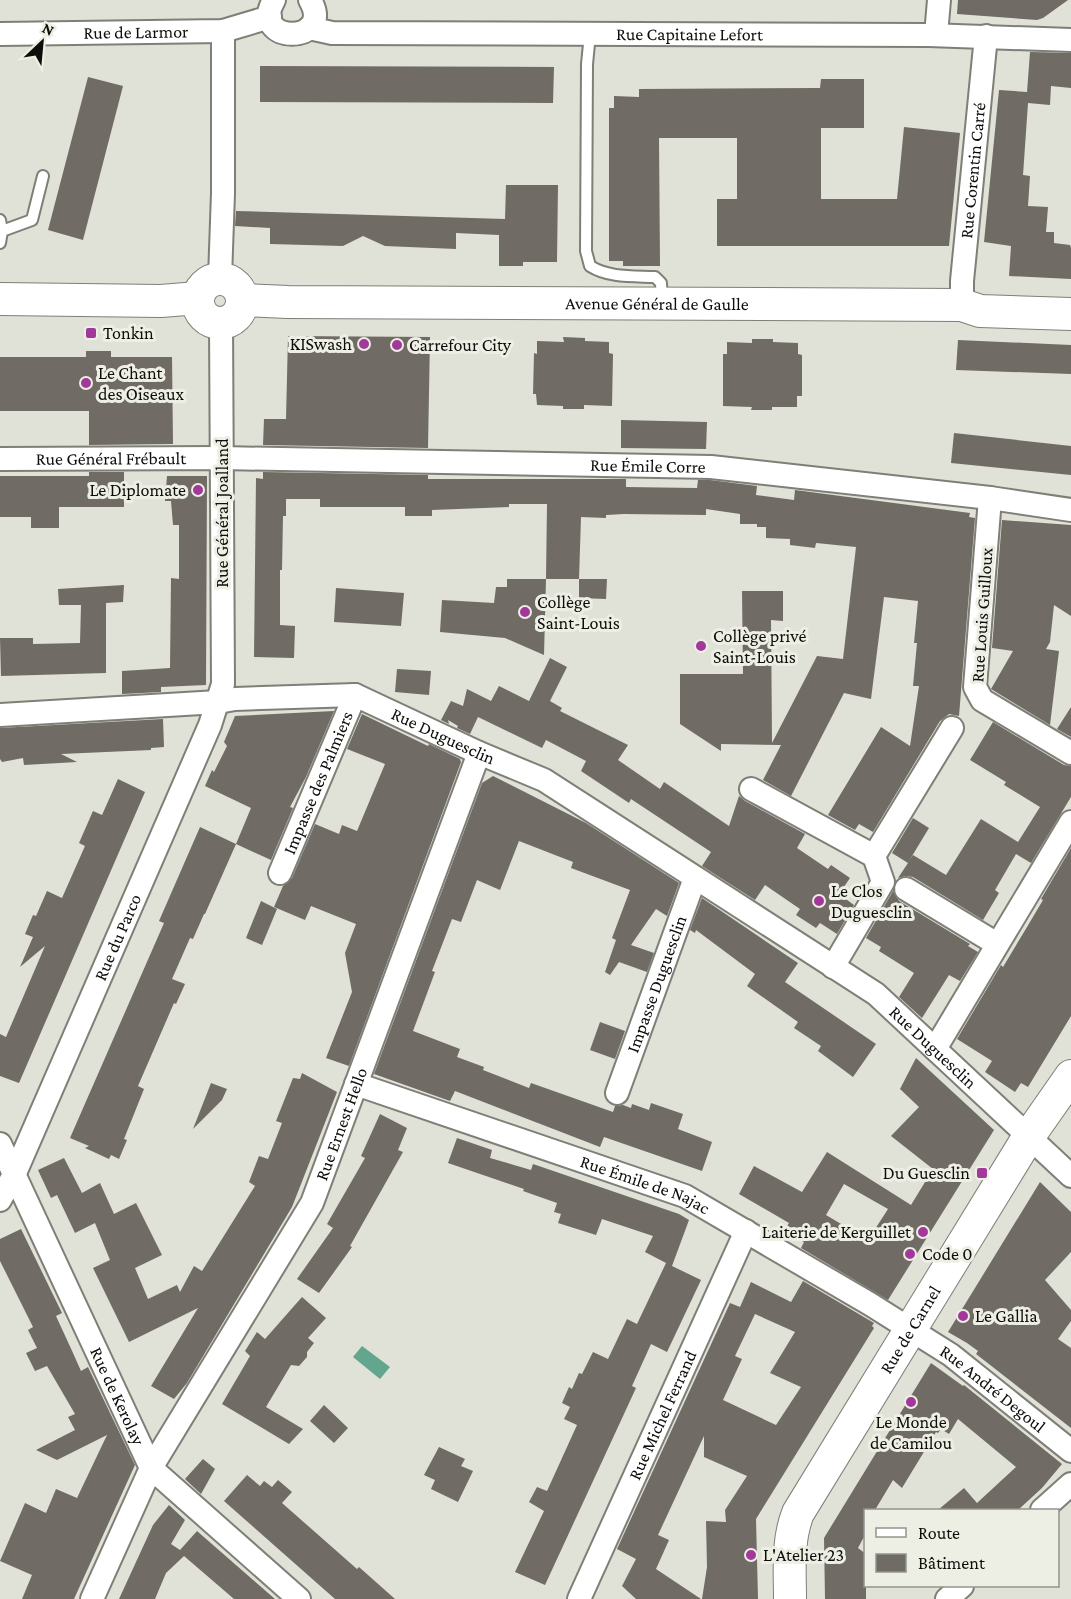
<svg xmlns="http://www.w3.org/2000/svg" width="1071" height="1599" viewBox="0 0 1071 1599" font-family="'Crimson Pro',serif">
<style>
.water{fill:#62a68d}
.building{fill:#706b64;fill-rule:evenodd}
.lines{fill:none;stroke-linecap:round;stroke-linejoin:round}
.lane-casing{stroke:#7e7f76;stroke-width:14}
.street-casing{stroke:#7e7f76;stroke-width:26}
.secondary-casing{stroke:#7e7f76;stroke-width:34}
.lane{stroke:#fff;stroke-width:10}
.street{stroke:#fff;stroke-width:22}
.secondary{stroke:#fff;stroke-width:32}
.poi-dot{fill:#a1389a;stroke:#edeee4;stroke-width:2}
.labels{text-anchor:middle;stroke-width:6;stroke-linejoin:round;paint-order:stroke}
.street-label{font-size:18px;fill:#0d0d0a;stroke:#edeee4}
.poi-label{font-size:18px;fill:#0d0d0a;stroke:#edeee4;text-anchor:start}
</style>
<rect width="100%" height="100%" fill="#e0e1d7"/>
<polygon class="water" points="362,1346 390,1367 380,1379 353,1357"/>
<g class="building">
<polygon points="958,0 1068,0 1043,18 1037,20 957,14"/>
<polygon points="1030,52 1071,53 1071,88 1051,86 1050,105 1028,103 1023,175 1030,176 1028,206 1048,207 1046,232 1054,232 1054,243 1070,245 1071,248 1071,279 1009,276 1011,246 984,242 999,90 1027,92"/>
<polygon points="260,66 554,67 553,103 260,102"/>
<polygon points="88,77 123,86 83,240 48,230"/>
<polygon points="821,79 864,79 864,128 821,128 821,199 897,199 904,127 960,133 949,246 717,246 717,199 737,199 737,138 659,138 660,266 623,266 623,261 609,261 609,108 614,108 614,96 639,97 639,89 820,88"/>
<polygon points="506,185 558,185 557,262 523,262 523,266 499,266 499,235 456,233 456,249 385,246 363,236 343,246 270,244 270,228 235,226 236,211 505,219"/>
<polygon points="288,336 430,337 428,448 263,445 264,419 286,419"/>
<polygon points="563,337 585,338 585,341 609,342 609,353 613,354 612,406 584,405 584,409 563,409 563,406 537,405 536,394 533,394 534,353 537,354 537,341 564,342"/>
<polygon points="752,339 773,339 773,342 798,343 798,354 802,355 802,396 797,396 797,407 772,407 772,410 751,410 752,407 723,406 723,354 727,354 727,342 752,343"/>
<polygon points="958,340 1071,345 1071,374 956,370"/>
<polygon points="86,351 111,351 111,357 172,357 173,444 89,445 89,411 0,411 0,357 86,357"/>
<polygon points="621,420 707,422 706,449 621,448"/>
<polygon points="954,433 1071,446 1071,475 951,463"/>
<polygon points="89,472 124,472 124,507 59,507 59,528 31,528 31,517 0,517 0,476 89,476"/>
<polygon points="263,472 428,475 428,479 626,479 626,487 697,488 698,480 710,480 757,486 756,495 794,500 795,490 970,513 969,517 975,518 959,716 949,714 940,721 873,832 859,824 855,830 828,815 881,727 910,746 919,686 913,686 917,643 914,643 918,601 884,597 871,699 844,693 791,796 763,780 781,745 721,744 721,751 680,724 680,674 743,674 742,591 783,591 783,621 771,620 772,743 817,656 843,659 856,547 816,543 815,548 790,545 790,539 766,538 766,527 757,527 757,524 740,524 740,514 706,509 706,515 624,514 606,515 606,518 581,517 579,579 546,579 547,504 509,504 509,507 432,510 432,516 405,516 405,507 320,507 320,499 286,499 286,516 283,516 282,570 280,570 280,625 295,626 294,658 254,657 256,478 263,479"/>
<polygon points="167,476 207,476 206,685 161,687 161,692 122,694 122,671 170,668 171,578 179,579 179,525 173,525 171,501 165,501"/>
<polygon points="1002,520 1071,525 1071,616 1054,605 1050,642 1046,649 1059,651 1050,725 991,689 1013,651 992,648"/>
<polygon points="507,579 546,579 544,655 505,638 440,632 442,600 494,603 496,587 507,587"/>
<polygon points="579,579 607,579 606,599 579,598"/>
<polygon points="124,585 123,602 106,603 106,673 1,676 0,638 33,638 33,644 80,643 81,605 59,605 58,589"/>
<polygon points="336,588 404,593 401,626 334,622"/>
<polygon points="550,658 567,667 550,701 562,708 560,711 628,745 618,760 660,789 664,782 729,826 739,796 745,801 805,834 797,848 828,869 831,865 850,878 839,894 854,905 837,934 820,923 816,928 796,915 800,909 765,885 755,900 702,866 711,852 631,799 629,803 581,771 586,761 546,740 542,748 478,717 470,734 457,728 458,726 448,720 449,724 441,720 451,701 463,706 467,689 491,701 499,686 529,701"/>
<polygon points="397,669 431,671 429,695 395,692"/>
<polygon points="1071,707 1071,737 1057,729"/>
<polygon points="334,711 306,777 290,807 293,808 271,860 236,844 251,808 205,786 212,770 214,772 227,746 224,742 235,716"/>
<polygon points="362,714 428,746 429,744 460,759 461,762 349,1066 326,1058 352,992 345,953 356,924 311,906 305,920 274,907 283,886 292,878 315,824 339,834 342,825 357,831 385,764 347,749"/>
<polygon points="163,719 164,747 151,748 151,750 61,754 77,762 24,765 23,758 2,762 0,759 0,728"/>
<polygon points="993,722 1064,765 1071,766 1071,797 1031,863 1016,854 995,890 999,893 983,920 913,877 906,876 898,878 908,863 892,853 913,818 929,828 909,861 913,855 946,875 981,819 1018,842 1040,807 1004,785 1006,782 970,760"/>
<polygon points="493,776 586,823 679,883 667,916 656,909 631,945 654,953 647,972 619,962 610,975 605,972 616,940 612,938 630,890 571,868 573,862 519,841 500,890 477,880 461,922 452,919 432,971 435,972 413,1031 460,1049 457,1057 484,1067 483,1070 529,1088 531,1083 613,1112 615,1106 623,1105 631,1108 632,1104 649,1110 651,1103 683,1114 678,1129 712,1142 702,1171 604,1137 600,1147 455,1091 450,1101 374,1074 482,783"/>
<polygon points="118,779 145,792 19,1083 0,1076 0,1034 6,1037 45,946 20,967 33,937 25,934 33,915 36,916 47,891 62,898 85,846 79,843 93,811 102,815"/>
<polygon points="200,827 236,844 205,914 204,914 193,939 190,938 172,979 185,984 176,1004 174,1003 138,1086 144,1089 124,1139 127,1140 119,1159 111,1155 109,1159 85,1148 89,1146 70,1138 164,923 159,921"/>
<polygon points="1071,848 1071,1016 1028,1087 1021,1083 1015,1092 985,1072 992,1061 957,1039 1001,965 1003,967 1027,927 1043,900 1041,899"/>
<polygon points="893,891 899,901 970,944 968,946 978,952 960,981 949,975 922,1018 899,997 914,973 879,951 881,947 866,938"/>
<polygon points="702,898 798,963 785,982 876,1044 853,1077 818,1051 821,1046 794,1028 798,1022 747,986 755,974 696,930 695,933 690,930"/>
<polygon points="261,901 277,909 262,945 246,938"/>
<polygon points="600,1022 625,1031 615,1059 590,1050"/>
<path d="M 916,1058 L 994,1130 L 888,1300 L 801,1248 L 804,1242 L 793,1236 L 795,1233 L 786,1228 L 789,1223 L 739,1194 L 754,1166 L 802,1192 L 827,1152 L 911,1205 L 933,1169 L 891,1136 L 919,1107 L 900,1089 ZM 844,1184 L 888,1209 L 868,1240 L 826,1215 Z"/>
<polygon points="302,1073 337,1092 312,1156 292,1207 187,1383 174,1399 151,1386 198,1308 129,1342 93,1268 110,1260 95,1223 75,1233 57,1195 51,1198 38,1170 64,1158 82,1193 100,1183 114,1214 136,1203 162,1255 135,1268 148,1299 177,1285 180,1292 194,1266 202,1271 255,1186 249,1182 259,1156 268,1159 282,1123 276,1121 293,1078 300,1079"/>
<polygon points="211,1083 227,1089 222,1100 193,1129"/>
<polygon points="380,1114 407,1128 398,1150 403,1152 350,1246 352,1247 319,1293 297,1279 333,1228 327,1224 365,1158 361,1156"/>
<polygon points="457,1138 492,1150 490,1158 531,1170 533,1164 679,1214 689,1220 672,1266 701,1280 667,1352 651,1344 632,1386 636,1388 545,1585 515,1572 544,1511 529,1502 537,1487 547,1491 577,1425 564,1419 570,1407 562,1403 569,1387 572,1389 579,1373 582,1374 593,1352 608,1359 627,1319 637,1324 666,1263 645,1252 653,1236 602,1219 596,1235 558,1223 561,1214 554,1212 557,1203 523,1191 524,1189 448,1163"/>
<polygon points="1040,1182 1071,1212 1071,1252 1045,1280 1071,1310 1071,1321 1058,1339 1071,1348 1071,1428 985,1361 976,1354 978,1351 967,1343 948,1332"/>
<polygon points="21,1229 62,1313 56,1316 73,1353 81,1371 88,1367 135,1465 74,1599 22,1599 32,1575 0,1561 25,1503 46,1513 56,1489 77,1498 107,1435 57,1460 36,1450 75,1430 68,1417 75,1414 47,1366 35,1371 26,1353 37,1348 28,1330 33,1327 0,1261 0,1239"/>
<path d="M 803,1281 L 874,1323 L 872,1326 L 874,1328 L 756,1519 L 758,1599 L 702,1599 L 707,1567 L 706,1521 L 726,1522 L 725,1510 L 747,1476 L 704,1457 L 704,1436 L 658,1535 L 669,1540 L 656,1569 L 701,1599 L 636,1599 L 622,1586 L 636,1559 L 617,1549 L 730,1303 L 740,1307 L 751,1282 L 791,1302 ZM 755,1314 L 795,1332 L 770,1373 L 801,1387 L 776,1425 L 723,1400 L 742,1359 L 735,1356 Z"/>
<polygon points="302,1297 326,1318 308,1338 314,1343 307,1352 307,1357 299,1366 291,1365 266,1407 303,1429 289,1444 222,1404 250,1356 245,1351 257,1332 265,1339"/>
<polygon points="931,1363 963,1386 964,1385 1062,1464 1042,1488 1018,1510 938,1510 964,1488 977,1503 1016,1467 958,1419 949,1434 941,1429 938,1433 936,1432 902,1488 893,1480 875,1510 866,1510 866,1533 858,1548 866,1554 866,1599 825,1599 824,1538"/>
<polygon points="324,1405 348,1428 334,1443 310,1421"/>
<polygon points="439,1447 465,1459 461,1466 473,1471 458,1502 431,1489 435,1480 424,1475"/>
<polygon points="203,1459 215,1469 201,1494 185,1479"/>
<polygon points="247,1475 260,1486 264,1481 272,1487 278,1480 292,1492 282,1503 357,1569 359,1567 395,1599 335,1599 224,1501"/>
<polygon points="169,1505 185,1520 171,1544 180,1550 197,1531 275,1599 234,1599 184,1556 166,1573 155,1599 119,1599 153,1525"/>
</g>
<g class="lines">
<g class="lane-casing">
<g id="lane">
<path d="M 590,34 L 587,64 L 586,251 L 590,266 C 609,278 633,276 655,277 L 661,283 L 662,302"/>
<polyline points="0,220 2,231 0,243"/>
<polyline points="2,231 32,220 43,176"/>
</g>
</g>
<g class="street-casing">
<g id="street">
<path d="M 274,0 C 248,45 336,45 310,0"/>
<path id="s1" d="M 309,28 L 332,33 L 929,35 L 1071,40"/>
<path id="s2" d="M 0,34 L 223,31 L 270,17"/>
<polyline points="936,35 939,0"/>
<polyline points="220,278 223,193 223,31"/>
<path id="s3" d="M 962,305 L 962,281 L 986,36"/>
<path id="s4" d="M 0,459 L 221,458 L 711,467 L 990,498 L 1071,510"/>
<polyline points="990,498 975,687 982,700 1071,753"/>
<path id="s5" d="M 0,715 L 218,702 L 235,699 L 355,695 L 479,753 L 544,780 L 876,994 L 1071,1176"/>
<polyline points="751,789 874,856"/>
<path id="s6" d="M 280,873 L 355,695"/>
<polyline points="906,889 997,944"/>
<polyline points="833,967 883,882 874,856 952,728"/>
<polyline points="935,1049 1071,822"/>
<path id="s7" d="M 356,1084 L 685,1196 L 870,1304 L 951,1355 L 1071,1451"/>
<path id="s8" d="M 617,1093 L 695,878"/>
<path id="s9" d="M 0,1144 L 151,1468 L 299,1599"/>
<path id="s10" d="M 0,1200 L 15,1173 L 210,725 L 223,684 L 221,323"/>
<polyline points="1042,1510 1071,1484"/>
<path id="s11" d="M 92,1599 L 151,1468 L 312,1203 L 479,753"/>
<path id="s12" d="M 579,1599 L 746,1231"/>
<polyline points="947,1599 962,1586"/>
</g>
</g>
<g class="secondary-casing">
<g id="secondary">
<circle cx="220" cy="301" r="22"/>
<polyline points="0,299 161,301 198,298"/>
<path id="s13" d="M 243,300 L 288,302 L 962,305 L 980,311 L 1071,314"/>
<path id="s14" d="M 790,1599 C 790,1570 787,1541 798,1513 L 1029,1136 L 1071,1076"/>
</g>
</g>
<use href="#lane" class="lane"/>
<use href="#street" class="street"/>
<use href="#secondary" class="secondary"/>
</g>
<g class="poi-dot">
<rect x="85" y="327" width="12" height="12" rx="3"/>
<circle cx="364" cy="344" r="6"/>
<circle cx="397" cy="345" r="6"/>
<circle cx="86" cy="383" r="6"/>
<circle cx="198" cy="490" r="6"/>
<circle cx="525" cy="612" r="6"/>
<circle cx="701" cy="646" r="6"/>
<circle cx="819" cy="901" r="6"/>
<rect x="976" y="1167" width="12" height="12" rx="3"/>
<circle cx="923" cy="1232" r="6"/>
<circle cx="910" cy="1254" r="6"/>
<circle cx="963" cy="1316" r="6"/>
<circle cx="911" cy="1402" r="6"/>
<circle cx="751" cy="1555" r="6"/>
</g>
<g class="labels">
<g class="street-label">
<text dy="6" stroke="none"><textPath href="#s2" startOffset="136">Rue de Larmor</textPath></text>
<text dy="6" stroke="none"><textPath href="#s1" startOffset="381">Rue Capitaine Lefort</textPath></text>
<text dy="6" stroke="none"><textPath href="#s3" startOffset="135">Rue Corentin Carré</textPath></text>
<text dy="6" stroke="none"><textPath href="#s13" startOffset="414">Avenue Général de Gaulle</textPath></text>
<text dy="6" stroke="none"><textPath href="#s4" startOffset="111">Rue Général Frébault</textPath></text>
<text dy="6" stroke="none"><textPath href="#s4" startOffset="648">Rue Émile Corre</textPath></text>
<text transform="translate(222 513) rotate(-90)" y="6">Rue Général Joalland</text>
<text transform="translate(982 615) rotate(-86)" y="6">Rue Louis Guilloux</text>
<text dy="6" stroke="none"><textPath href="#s5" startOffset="453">Rue Duguesclin</textPath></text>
<text dy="6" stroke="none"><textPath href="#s6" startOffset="98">Impasse des Palmiers</textPath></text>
<text dy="6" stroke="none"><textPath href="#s10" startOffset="288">Rue du Parco</textPath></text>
<text dy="6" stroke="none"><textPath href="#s8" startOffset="116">Impasse Duguesclin</textPath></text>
<text dy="6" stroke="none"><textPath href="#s5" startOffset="1036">Rue Duguesclin</textPath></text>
<text dy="6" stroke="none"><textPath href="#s11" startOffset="538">Rue Ernest Hello</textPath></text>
<text dy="6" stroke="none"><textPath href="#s7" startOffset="306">Rue Émile de Najac</textPath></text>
<text dy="6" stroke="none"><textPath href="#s14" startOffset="302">Rue de Carnel</textPath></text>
<text dy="6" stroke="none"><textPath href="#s7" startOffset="711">Rue André Degoul</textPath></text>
<text dy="6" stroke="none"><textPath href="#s9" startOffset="278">Rue de Kerolay</textPath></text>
<text dy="6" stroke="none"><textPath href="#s12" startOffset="202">Rue Michel Ferrand</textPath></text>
</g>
<g class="poi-label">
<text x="103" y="339">Tonkin</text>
<text x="352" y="350" text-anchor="end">KISwash</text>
<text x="409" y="351">Carrefour City</text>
<text x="98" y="379">Le Chant<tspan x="98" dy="21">des Oiseaux</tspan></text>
<text x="186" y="496" text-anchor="end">Le Diplomate</text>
<text x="537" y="608">Collège<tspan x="537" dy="21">Saint-Louis</tspan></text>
<text x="713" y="642">Collège privé<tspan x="713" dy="21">Saint-Louis</tspan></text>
<text x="831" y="897">Le Clos<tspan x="831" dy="21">Duguesclin</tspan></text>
<text x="970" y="1179" text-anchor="end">Du Guesclin</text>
<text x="911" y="1238" text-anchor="end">Laiterie de Kerguillet</text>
<text x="922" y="1260">Code 0</text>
<text x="975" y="1322">Le Gallia</text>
<text x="911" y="1428" text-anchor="middle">Le Monde<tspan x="911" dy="21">de Camilou</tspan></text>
<text x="763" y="1561">L'Atelier 23</text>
</g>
</g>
<rect x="864" y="1509" width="195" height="78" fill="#edeee4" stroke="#93948d" stroke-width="1.5"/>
<rect x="876" y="1528" width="30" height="9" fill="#ffffff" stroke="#93948d" stroke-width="1.5"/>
<text x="918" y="1539" font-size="18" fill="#0d0d0a">Route</text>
<rect x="876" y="1554" width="30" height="18" fill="#706b64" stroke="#93948d" stroke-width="1.5"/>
<text x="918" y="1569" font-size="18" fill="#0d0d0a">Bâtiment</text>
<g transform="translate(42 42) rotate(26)" stroke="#edeee4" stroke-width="4.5" paint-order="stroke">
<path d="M0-4.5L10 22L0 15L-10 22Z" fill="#0d0d0a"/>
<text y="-9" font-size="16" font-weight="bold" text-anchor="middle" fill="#0d0d0a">N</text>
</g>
</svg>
